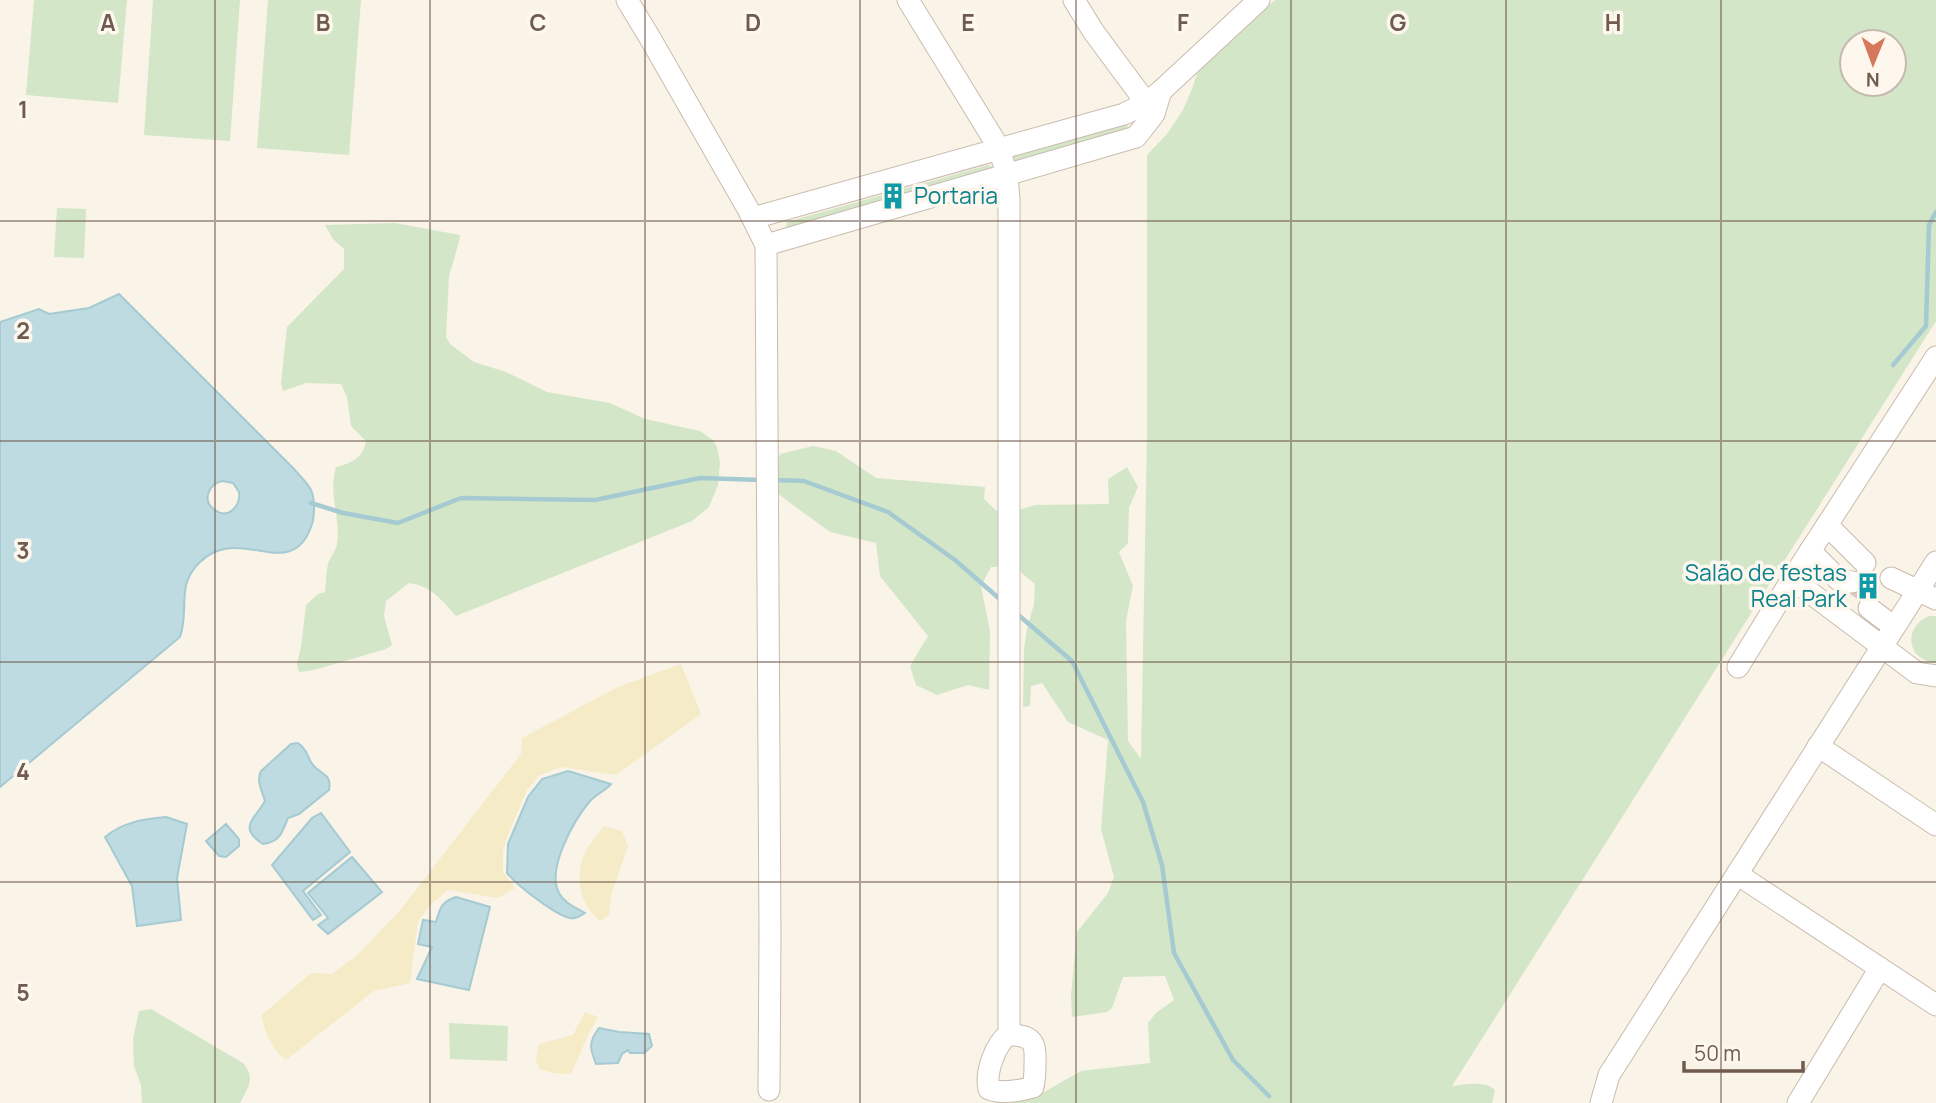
<svg xmlns="http://www.w3.org/2000/svg" width="1936" height="1103" viewBox="0 0 1936 1103" font-family="Manrope,sans-serif">
<style>
.green{fill:#d3e6c7;fill-rule:evenodd}
.sand{fill:#f5ebc6}
.water{fill:#bedbe1;stroke:#a5cad2;stroke-width:2;fill-rule:evenodd}
.lines{fill:none;stroke-linecap:round;stroke-linejoin:round}
.stream{stroke:#a5cad2;stroke-width:4.5}
.minor-tunnel{stroke:#d8cdc1;stroke-width:21;stroke-dasharray:21 10;stroke-linecap:butt}
.minor-casing{stroke:#cabbae;stroke-width:23}
.minor{stroke:#fff;stroke-width:21}
.grid{fill:none;stroke:#705b4f;stroke-width:2;stroke-opacity:0.55}
.labels{text-anchor:middle;stroke-width:7;stroke-linejoin:round;paint-order:stroke}
.culture-label{font-size:23px;fill:#0d838f;stroke:#fdf7ed;text-anchor:start}
.grid-label{font-size:23px;text-anchor:middle;font-weight:bold;fill:#705b4f;stroke:#fdf7ed;stroke-width:7;stroke-linejoin:round;paint-order:stroke}
</style>
<rect width="100%" height="100%" fill="#faf3e7"/>
<g class="green">
<polygon points="34,0 127,0 118,103 26,95"/>
<polygon points="153,0 240,0 230,141 144,135"/>
<polygon points="268,0 361,0 349,155 257,148"/>
<path d="M 1275,0 L 1936,0 L 1936,321 L 1452,1086 C 1466,1085 1484,1080 1495,1090 L 1492,1103 L 992,1103 L 1039,1095 L 1081,1071 L 1150,1063 L 1148,1023 L 1156,1013 L 1174,1000 L 1165,976 L 1123,977 L 1112,1008 L 1107,1012 L 1072,1017 L 1071,995 L 1077,932 L 1108,893 L 1114,877 L 1101,829 L 1108,740 L 1068,722 L 1042,683 L 1031,686 L 1030,706 L 1023,707 L 1024,649 L 1027,629 L 1034,604 L 1035,584 L 1013,566 L 991,567 L 981,586 L 990,631 L 989,690 L 968,685 L 937,695 L 916,685 L 910,666 L 928,636 L 880,576 L 876,543 L 830,532 L 766,485 L 780,454 L 813,446 L 836,451 L 876,478 L 985,487 L 984,499 L 1001,515 L 1036,505 L 1109,504 L 1108,479 L 1127,467 L 1138,487 L 1129,508 L 1128,543 L 1119,552 L 1133,586 L 1126,621 L 1128,741 L 1141,759 L 1147,436 L 1147,155 L 1167,134 L 1183,110 L 1192,89 L 1198,70 ZM 1852,42 L 1894,42 L 1894,84 L 1852,84 Z"/>
<polygon points="1125,123 1128,126 1125,132 1017,164 1012,160 1012,155"/>
<polygon points="988,165 993,167 987,172 786,229 787,222"/>
<polygon points="57,208 86,209 84,258 54,257"/>
<path d="M 395,223 L 460,235 L 459,242 L 449,276 L 446,337 L 450,344 L 474,362 L 506,372 L 547,392 L 610,403 L 645,419 L 700,431 L 713,440 L 717,447 L 720,462 L 718,485 L 709,507 L 692,521 L 456,616 C 441,599 431,586 409,583 L 386,601 L 384,616 L 392,645 L 386,649 L 314,670 L 299,672 L 297,664 L 301,647 L 306,605 L 318,594 L 325,592 C 326,583 326,573 328,564 C 330,557 336,551 337,544 C 341,518 328,495 336,467 C 352,463 363,458 366,441 L 351,426 L 347,397 L 341,384 L 306,383 L 283,391 L 281,383 L 287,327 L 344,269 L 344,249 L 333,239 L 325,225 Z"/>
<path d="M 1929,616 L 1936,616 L 1936,663 C 1907,661 1902,627 1929,616 Z"/>
<path d="M 151,1009 L 243,1063 C 256,1079 248,1087 240,1103 L 142,1103 L 141,1085 L 134,1066 L 133,1039 L 139,1011 Z"/>
<polygon points="449,1023 508,1026 507,1061 450,1059"/>
</g>
<g class="sand">
<path d="M 681,664 L 701,714 L 616,775 L 561,767 L 540,775 L 527,790 L 507,837 L 503,851 L 503,872 L 515,888 L 498,898 L 448,890 L 431,904 L 418,921 L 410,983 L 374,991 L 286,1060 C 271,1048 265,1034 262,1015 L 311,973 L 332,974 L 355,957 L 398,913 L 521,754 L 522,738 L 618,687 Z"/>
<path d="M 604,826 L 622,831 L 628,846 L 612,892 L 609,915 L 600,921 C 578,903 574,873 587,849 C 592,841 599,833 604,826 Z"/>
<polygon points="585,1012 598,1017 589,1033 571,1074 553,1073 539,1069 536,1060 539,1044 573,1035"/>
</g>
<g class="water">
<path d="M 119,294 L 294,469 C 299,475 307,482 311,490 C 315,499 315,517 311,527 C 290,584 240,523 200,562 C 175,586 190,609 180,637 L 0,787 L 0,322 L 39,309 L 49,314 L 89,308 ZM 222,481 L 233,483 L 239,492 C 241,506 228,520 215,510 C 201,501 209,484 222,481 Z"/>
<path d="M 298,743 C 307,749 306,754 311,762 C 317,774 333,772 329,790 L 299,814 L 288,818 C 282,833 280,842 263,844 C 237,827 255,819 265,801 C 262,790 256,782 261,771 L 291,744 Z"/>
<path d="M 568,771 L 611,784 C 605,791 595,795 590,801 C 574,820 546,869 559,893 C 564,903 575,907 585,913 C 580,916 576,919 570,918 C 555,915 517,885 507,873 L 508,844 L 528,797 L 542,779 Z"/>
<polygon points="321,813 350,852 303,891 321,915 313,920 272,865 312,818"/>
<path d="M 166,817 L 187,824 L 177,878 L 181,920 L 137,926 L 132,886 L 105,837 C 123,822 144,819 166,817 Z"/>
<polygon points="226,824 239,839 239,846 226,857 219,856 206,841"/>
<polygon points="352,857 382,892 328,934 318,925 328,918 308,893"/>
<path d="M 456,897 L 490,907 L 469,990 L 417,979 L 432,947 L 418,944 L 423,920 L 436,922 C 440,908 441,902 456,897 Z"/>
<path d="M 599,1028 L 619,1032 L 649,1034 L 652,1046 L 644,1053 L 630,1053 L 628,1050 L 622,1054 L 618,1063 L 596,1064 C 590,1049 588,1042 599,1028 Z"/>
</g>
<g class="lines">
<g class="stream">
<polyline points="1893,365 1926,326 1929,225 1936,212"/>
<polyline points="774,480 804,481 888,512 955,560 1002,601"/>
<polyline points="311,503 343,513 398,523 461,498 595,500 700,478 761,480"/>
<polyline points="1016,613 1072,661 1143,802 1162,865 1174,953 1233,1060 1269,1096"/>
</g>
<polyline class="minor-tunnel" points="1852,582 1876,600"/>
<g class="minor-casing">
<g id="minor">
<polyline points="627,0 650,38 748,209 766,245 770,936 769,1090"/>
<path d="M 908,0 L 999,148 L 1007,175 L 1009,200 L 1009,1034 C 995,1044 985,1073 989,1089 C 1002,1094 1019,1091 1033,1087 C 1035,1079 1035,1071 1035,1063 C 1036,1039 1031,1037 1009,1034"/>
<polyline points="1074,0 1093,31 1153,112"/>
<polyline points="753,218 1124,114 1146,103 1161,91 1259,0"/>
<polyline points="766,245 1136,137 1154,114 1161,91"/>
<polyline points="1827,525 1865,563"/>
<polyline points="1810,551 1839,580 1852,582"/>
<polyline points="1891,578 1936,599"/>
<polyline points="1792,579 1917,673 1936,676"/>
<polyline points="1869,608 1894,627"/>
<polyline points="1738,667 1792,579 1936,357"/>
<polyline points="1818,746 1936,825"/>
<polyline points="1737,874 1936,1005"/>
<polyline points="1601,1103 1609,1075 1936,562"/>
<polyline points="1798,1103 1880,968"/>
</g>
</g>
<use href="#minor" class="minor"/>
</g>
<path class="grid" d="M 215,0 L 215,1103M 430,0 L 430,1103M 645,0 L 645,1103M 860,0 L 860,1103M 1076,0 L 1076,1103M 1291,0 L 1291,1103M 1506,0 L 1506,1103M 1721,0 L 1721,1103M 0,221 L 1936,221M 0,441 L 1936,441M 0,662 L 1936,662M 0,882 L 1936,882"/>
<defs>
<g id="building-bare" transform="scale(2.1)"><path d="M-4-6H4V6H1V3H-1V6H-4ZM-2.5-4.3h1.7v1.8h-1.7ZM.8-4.3h1.7v1.8H.8ZM-2.5-1h1.7V.8h-1.7ZM.8-1h1.7V.8H.8Z" fill="#0f9aa8" stroke="#fdf7ed" stroke-width="2.5" paint-order="stroke"/></g>
</defs>
<g fill-rule="evenodd">
<use href="#building-bare" x="893" y="196"/>
<use href="#building-bare" x="1868" y="586"/>
</g>
<g class="labels">
<g class="culture-label">
<text x="914" y="204">Portaria</text>
<text x="1847" y="581" text-anchor="end">Salão de festas<tspan x="1847" dy="26">Real Park</tspan></text>
</g>
</g>
<g class="grid-label">
<text x="108" y="31">A</text>
<text x="323" y="31">B</text>
<text x="538" y="31">C</text>
<text x="753" y="31">D</text>
<text x="968" y="31">E</text>
<text x="1183" y="31">F</text>
<text x="1398" y="31">G</text>
<text x="1613" y="31">H</text>
<text x="23" y="118">1</text>
<text x="23" y="339">2</text>
<text x="23" y="559">3</text>
<text x="23" y="780">4</text>
<text x="23" y="1001">5</text>
</g>
<g transform="translate(1873 63) rotate(181)"><circle r="33" fill="#fdf7ed" stroke="#c5b9ae" stroke-width="2"/>
<path d="M0-5L12 26L0 18L-12 26Z" fill="#d5785b"/>
<text y="-10" font-size="19" font-weight="bold" text-anchor="middle" fill="#705b4f">N</text>
</g>
<path d="M1684 1061v10h119v-10" fill="none" stroke="#705b4f" stroke-width="3.5"/>
<text x="1694" y="1061" font-size="21" fill="#705b4f" stroke="#fdf7ed" stroke-width="5" paint-order="stroke">50 m</text>
</svg>
